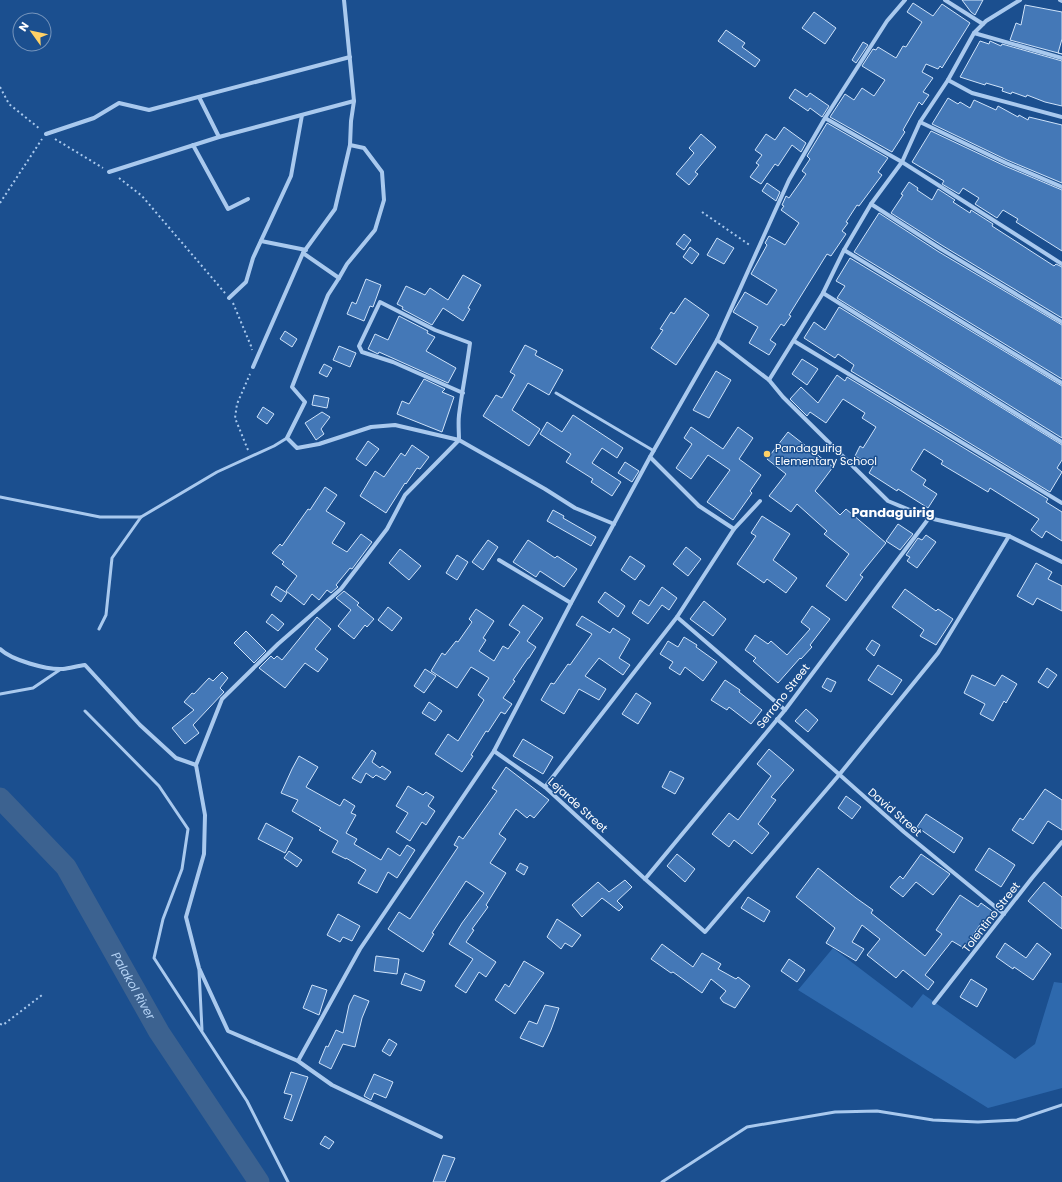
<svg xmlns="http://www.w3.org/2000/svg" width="1062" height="1182" viewBox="0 0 1062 1182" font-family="Poppins,sans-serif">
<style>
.green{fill:#2e69ad}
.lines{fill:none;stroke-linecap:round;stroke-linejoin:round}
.river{stroke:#3c6290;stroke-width:21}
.building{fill:#4478b7;stroke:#cfe3fa}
.path{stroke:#a9c9ee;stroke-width:2;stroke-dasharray:2 3;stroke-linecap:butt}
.service{stroke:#a9c9ee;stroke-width:3}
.minor{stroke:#a9c9ee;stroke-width:4}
.poi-dot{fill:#ffd166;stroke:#1b4f8f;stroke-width:1.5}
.labels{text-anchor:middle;stroke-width:3;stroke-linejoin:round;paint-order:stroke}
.poi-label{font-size:11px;fill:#fff;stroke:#1b4f8f;text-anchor:start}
.street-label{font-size:11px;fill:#fff;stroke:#1b4f8f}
.water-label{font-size:12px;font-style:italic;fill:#b5d3f5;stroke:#1b4f8f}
.quarter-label{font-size:13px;font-weight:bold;fill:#fff;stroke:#1b4f8f}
</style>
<rect width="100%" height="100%" fill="#1b4f8f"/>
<polygon class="green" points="833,948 912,1008 923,994 1015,1059 1035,1044 1054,982 1062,983 1062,1088 988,1108 798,990"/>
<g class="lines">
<path class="river" id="s1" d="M 0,798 L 66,867 L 159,1032 L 259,1182"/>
</g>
<g class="building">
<polygon points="962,0 983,0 975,15 971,12"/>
<polygon points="913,3 933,16 942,4 970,23 942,68 940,66 938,69 926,64 922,72 933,78 923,92 929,95 922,105 919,102 903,130 905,132 892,152 830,117 845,94 854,100 862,88 874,96 885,80 862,66 873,49 876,50 878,47 896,58 903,46 906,47 922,22 907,12"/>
<polygon points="1025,5 1062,12 1062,39 1058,53 1062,54 1010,40 1016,23 1021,25"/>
<polygon points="814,12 836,28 825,44 802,28"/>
<polygon points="726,30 745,43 742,47 760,60 755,67 718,41"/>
<polygon points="980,41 989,44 990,41 1001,46 1002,44 1062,61 1062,106 1045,102 1027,95 1026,97 1012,92 1011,94 1002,91 1003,88 986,83 985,85 960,77"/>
<polygon points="863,42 868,45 856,63 852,60"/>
<polygon points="795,89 807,97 810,93 829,106 822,117 810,108 808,111 789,98"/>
<polygon points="948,98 958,104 960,102 970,108 974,100 996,110 998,106 1018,117 1019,115 1028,120 1029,117 1062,125 1062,183 1007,160 932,124"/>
<polygon points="827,123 888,158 878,172 882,175 859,206 857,205 846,222 848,223 842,231 846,234 831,256 827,254 789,315 791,316 784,326 781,324 770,340 776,344 769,355 749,343 758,327 733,312 745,292 767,305 777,290 751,274 767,245 765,243 769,236 785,245 799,223 781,210 784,206 782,205 786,196 789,198 806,174 802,171 810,159 807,156"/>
<polygon points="784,127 806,143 801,152 792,145 778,166 775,164 761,184 750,177 759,165 756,163 762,155 755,150 766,134 775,140"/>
<polygon points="931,131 1005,166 1062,190 1062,251 1016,222 1018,219 1003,210 997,218 975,204 979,198 963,188 959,194 942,184 944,181 912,162"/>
<polygon points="701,134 716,147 695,172 698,174 689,185 676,174 694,153 689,148"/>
<polygon points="909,182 918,188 917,190 932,200 938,189 955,200 953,202 970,213 971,210 993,224 992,226 1054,266 1056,264 1062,267 1062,318 943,246 891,213 903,195 901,194"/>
<polygon points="767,183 780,192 776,201 762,191"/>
<polygon points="879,213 939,252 1062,325 1062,379 854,252"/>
<polygon points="684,234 691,240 684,250 676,244"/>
<polygon points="717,238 734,248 724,264 707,255"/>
<polygon points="690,247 699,254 692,264 683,257"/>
<polygon points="850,258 1062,386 1062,438 837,298 845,286 836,281"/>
<polygon points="463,275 481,285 468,308 470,309 463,321 443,308 432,325 402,309 403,307 397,304 406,286 425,295 430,288 448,300"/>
<polygon points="366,279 381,285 373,307 370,306 364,321 347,314 352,302 356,304"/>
<polygon points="685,298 709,315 676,365 651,348 663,330 660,329 671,312 674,314"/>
<polygon points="839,307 1062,445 1062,460 1057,468 1062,472 1050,492 851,371 854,365 838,354 835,358 804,338 814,322 825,330"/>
<polygon points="399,316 428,331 427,333 435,337 426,351 456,368 448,383 379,352 378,354 368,349 375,334 388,340"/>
<polygon points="285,331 297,339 292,347 280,339"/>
<polygon points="525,345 537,351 535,355 563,370 549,395 528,383 512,410 540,429 529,446 483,416 496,395 502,398 515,375 510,372"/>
<polygon points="339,346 356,353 350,367 333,360"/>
<polygon points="802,359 818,369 807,385 792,374"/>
<polygon points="324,364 332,368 327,377 319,373"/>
<polygon points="716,371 731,380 709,418 693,410"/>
<polygon points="837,375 845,381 847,377 1048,499 1046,502 1062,512 1062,541 1046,531 1042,538 1031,530 1039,519 990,488 988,492 978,486 941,464 943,461 924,449 911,470 926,480 923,485 937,494 928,508 898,489 897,491 869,473 873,466 855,456 860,446 863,448 876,427 862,418 865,413 843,399 826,423 810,412 807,416 790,399 801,387 818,403"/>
<polygon points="424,379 445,389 442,392 454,397 442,432 397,414 402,401 409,404"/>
<polygon points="314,395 329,398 327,408 312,405"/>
<polygon points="263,407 274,414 267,424 257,417"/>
<polygon points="322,412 330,417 321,429 324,434 316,440 305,423"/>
<polygon points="573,415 623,448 617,458 602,448 592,463 621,482 612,496 591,482 593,479 566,462 571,454 540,434 547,422 562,432"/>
<polygon points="691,427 723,449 738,427 753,438 739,459 761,475 750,491 752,493 733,520 707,502 730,470 708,455 691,479 676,468 692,444 684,438"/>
<polygon points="788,432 833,467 815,491 840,515 846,509 886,543 860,575 863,577 846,601 826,586 849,554 824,534 827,531 797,504 791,512 769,496 786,474 767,459"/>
<polygon points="368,441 379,449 366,466 356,459"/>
<polygon points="412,445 429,457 420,469 417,468 406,484 405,483 386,513 360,496 375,471 384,477 401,453 405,456"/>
<polygon points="625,462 639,471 632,482 618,473"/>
<polygon points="325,487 337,495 326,511 345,523 332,543 347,552 361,534 372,542 352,569 350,568 336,585 338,587 331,593 327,590 319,600 312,594 304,605 286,591 297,576 282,564 284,562 272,553 280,544 282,546 308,509 310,510"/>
<polygon points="553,510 564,516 563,518 596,537 591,546 547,521"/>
<polygon points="762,516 790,534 773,560 797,578 786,593 767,579 764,583 737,564 756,536 751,533"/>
<polygon points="898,524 913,534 900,550 886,541"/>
<polygon points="926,535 936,542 917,568 907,561 910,557 906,555 918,538 922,540"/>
<polygon points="488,540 498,547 483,570 472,562"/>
<polygon points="528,540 555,558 557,556 577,569 564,587 540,571 536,577 513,562"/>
<polygon points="686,547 701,559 688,576 673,564"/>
<polygon points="400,549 421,566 409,580 389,563"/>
<polygon points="457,555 468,562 457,580 446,573"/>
<polygon points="630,556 645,566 635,580 621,570"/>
<polygon points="1036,563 1052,572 1048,579 1062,586 1062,611 1037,598 1033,605 1017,596"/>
<polygon points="276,586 287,593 281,602 271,595"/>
<polygon points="662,587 677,598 669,610 662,605 648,624 632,613 640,600 649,606"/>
<polygon points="905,589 936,611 938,609 953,619 936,645 920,636 924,630 892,607"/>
<polygon points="344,591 359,603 357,605 374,619 367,627 365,625 354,639 338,626 351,610 336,598"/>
<polygon points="605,592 625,606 618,617 598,602"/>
<polygon points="704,601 726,619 713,636 690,619"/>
<polygon points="523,605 543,618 527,641 536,647 529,658 528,658 513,680 515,681 503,698 512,704 505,714 501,712 488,732 486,731 471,755 473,756 462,772 435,754 448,734 458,741 484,700 478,695 489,678 471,667 457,688 431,671 442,653 445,655 456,641 458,642 472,622 469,619 476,609 494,621 483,638 486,640 479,651 494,661 503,646 508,649 520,632 509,625"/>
<polygon points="812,606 830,619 810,645 812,647 801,659 800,658 778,683 753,661 756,658 745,650 755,635 768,644 771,641 787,655 810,629 801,622"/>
<polygon points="388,607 402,618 392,631 378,620"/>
<polygon points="272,614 284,624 278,631 266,622"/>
<polygon points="582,616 610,633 613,628 630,639 619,658 630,665 623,675 599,658 585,676 606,689 599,700 579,689 564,714 541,700 551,683 554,684 568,664 570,665 592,634 576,625"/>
<polygon points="317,617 331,629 315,649 328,659 318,672 305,663 285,688 259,668 271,656 274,659 277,656 282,660"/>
<polygon points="246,631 266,651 254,663 234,643"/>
<polygon points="684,637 697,645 696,647 717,662 703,681 685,667 680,675 669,668 673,662 660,654 668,641 678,647"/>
<polygon points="872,640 880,645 874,656 866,649"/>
<polygon points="878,665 902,680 892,695 868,680"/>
<polygon points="1047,668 1057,675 1048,688 1038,682"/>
<polygon points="425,669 436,676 424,693 414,686"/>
<polygon points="222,672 228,678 220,688 224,692 193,725 199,733 185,744 172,728 194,710 184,702 192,693 194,694 209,678 213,681"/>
<polygon points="972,675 995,686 1002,675 1017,684 1006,703 1004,701 993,721 980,714 985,704 964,693"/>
<polygon points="827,678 836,682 831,692 822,687"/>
<polygon points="725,680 740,690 739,692 762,710 751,724 729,707 727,710 711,700"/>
<polygon points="636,693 651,703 638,724 622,714"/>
<polygon points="429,702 442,711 435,721 422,713"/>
<polygon points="806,709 818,720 808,732 795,721"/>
<polygon points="523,739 553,757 543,774 513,756"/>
<polygon points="769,749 794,770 771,797 776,800 758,824 769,833 752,854 734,840 729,847 712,834 729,813 738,820 771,776 757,764"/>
<polygon points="372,750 376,753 372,762 380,768 382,766 391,772 385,780 376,775 373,778 366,773 361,783 352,778"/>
<polygon points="299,756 318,767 306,787 340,806 344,799 355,806 351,813 356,815 346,833 357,839 354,844 381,860 388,848 400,856 407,845 415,850 397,878 388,872 377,893 358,883 366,870 346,858 346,859 332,852 338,841 319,830 321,828 292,811 298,800 281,793 292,769"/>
<polygon points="506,767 549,800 534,818 530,815 527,818 516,809 499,834 506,839 490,863 506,873 486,905 488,907 472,929 474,930 466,942 496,962 486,977 479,972 466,993 455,986 473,959 449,944 462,923 484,893 466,881 432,933 434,934 423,952 388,929 399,912 410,919 458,847 454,845 459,836 463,839 497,791 492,788"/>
<polygon points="670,771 684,778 675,794 662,787"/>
<polygon points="408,786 423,795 426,792 434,797 428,806 435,811 426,825 422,822 410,841 396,832 408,813 396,806"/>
<polygon points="1045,789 1062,800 1062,830 1048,821 1033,844 1012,830 1020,818 1023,820"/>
<polygon points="846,796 861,807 852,819 838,808"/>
<polygon points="926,814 963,838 954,853 917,827"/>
<polygon points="266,823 293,838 285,853 258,839"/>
<polygon points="989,848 1015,865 1001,887 975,870"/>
<polygon points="289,851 302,860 297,867 284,858"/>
<polygon points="677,854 695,869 685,882 667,866"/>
<polygon points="921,854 950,874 933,895 916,882 903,897 890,887 900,876 903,879"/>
<polygon points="520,863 528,867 524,875 516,870"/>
<polygon points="818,868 856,898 873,910 871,913 925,956 942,934 936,930 960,895 978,907 981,903 995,913 984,928 980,925 964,948 952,941 925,975 934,982 928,990 903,970 896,978 867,955 880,939 862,925 852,942 864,949 856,961 826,943 835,928 796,897"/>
<polygon points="625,880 632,887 617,901 623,907 619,911 602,898 582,917 572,905 598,882 609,892"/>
<polygon points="1044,882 1062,897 1062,929 1028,901"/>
<polygon points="748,897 770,911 764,922 741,908"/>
<polygon points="338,914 360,926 352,941 343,937 340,942 327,935"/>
<polygon points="557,919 581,935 572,947 565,943 561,949 547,937"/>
<polygon points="1005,943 1026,958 1037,943 1051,954 1033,980 1014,967 1013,969 996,957"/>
<polygon points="662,944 693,967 702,953 721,964 718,969 736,979 738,977 750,986 735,1008 723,1002 720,998 726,991 711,979 702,993 673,972 671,973 651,959"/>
<polygon points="376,956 399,959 397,974 374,971"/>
<polygon points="789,959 805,970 797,982 781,971"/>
<polygon points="524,961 544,973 515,1014 495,1000 505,984 509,987"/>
<polygon points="405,973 425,981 421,991 401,984"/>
<polygon points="971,979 987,989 977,1007 960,997"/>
<polygon points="312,985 327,990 319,1015 303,1008"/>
<polygon points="354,995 369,1001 362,1018 355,1047 343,1044 331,1069 319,1063 326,1046 328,1047 336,1030 343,1033 349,1005"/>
<polygon points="545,1005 559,1008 551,1030 543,1047 520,1038 529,1021 537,1024"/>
<polygon points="389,1039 397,1044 390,1056 382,1051"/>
<polygon points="291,1072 308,1077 292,1121 284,1118 292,1095 284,1093"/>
<polygon points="374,1074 393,1082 386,1098 374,1093 371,1100 364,1096"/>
<polygon points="325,1136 334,1142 329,1149 320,1144"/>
<polygon points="443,1155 455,1158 445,1182 433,1182"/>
</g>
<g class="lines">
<g class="path">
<polyline points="0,87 9,104 40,129"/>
<polyline points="55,139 103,168"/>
<polyline points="119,178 142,196 225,293"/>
<polyline points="0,203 42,139"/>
<polyline points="702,212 751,246"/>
<polyline points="233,303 251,346 252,350"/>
<polyline points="248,450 235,418 237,404 250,374"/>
<polyline points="0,1024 3,1025 42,995"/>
</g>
<g class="service">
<polyline points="556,393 654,451"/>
<polyline points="0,497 100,517 141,517"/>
<polyline points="99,629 106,615 112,558 141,517 217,472 274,446 287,438"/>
<polyline points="0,694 33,688 61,669"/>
<polyline points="85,711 159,786 188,829 182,869 163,919 154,958 247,1101 288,1182"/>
<polyline points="199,970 202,1030"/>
<polyline points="662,1182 747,1127 835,1112 877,1111 933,1120 978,1122 1017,1120 1062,1105"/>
</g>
<g class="minor">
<polyline points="945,0 983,24"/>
<polyline points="1060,0 1062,1"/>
<polyline points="974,33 1062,58"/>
<polyline points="948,80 972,93 1062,117"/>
<polyline points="199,97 219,137"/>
<polyline points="825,118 902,162 1062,264"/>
<polyline points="920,122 1006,163 1062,187"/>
<polyline points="46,134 94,118 119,103 149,110 350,57"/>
<polyline points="193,145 228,209 248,199"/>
<polyline points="109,172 219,137 354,101"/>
<polyline points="871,204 941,249 1062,322"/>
<polyline points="261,241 306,250"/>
<polyline points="844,250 1062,383"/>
<polyline points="303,253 339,278 347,264 375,230 384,200 382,172 364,148 350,145"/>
<polyline points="823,293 1062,442"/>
<polyline points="229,298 246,282 253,258 291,176 302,115"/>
<polyline points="717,340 769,380 783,397 888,501 929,518 1009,536 1062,562"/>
<polyline points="794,341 1062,503"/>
<polyline points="253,367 303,253 335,209 350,145 351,121 354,101 344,0"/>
<polyline points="769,380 823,293 844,250 871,204 902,162 920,122 948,80 974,33 986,21 1020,0"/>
<path d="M 463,393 L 393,362 L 362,352 L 359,346 L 380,302 L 435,330 L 470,343 C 467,367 462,391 459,415 C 458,423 459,432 459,440 L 545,489 L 575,508 L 614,524"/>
<polyline points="650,457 699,506 734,529"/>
<polyline points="499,560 571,603"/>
<polyline points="677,617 785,710"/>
<path d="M 0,649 C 11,660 47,670 63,669 C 70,668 78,666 85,665 L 140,725 L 176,758 L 196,765 L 222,699 L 278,644 L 341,589 L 387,529 L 405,495 L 459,440 L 395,425 L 371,427 L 319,444 L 297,448 L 287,438 L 305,402 L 292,387 L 328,295 L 339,278"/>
<polyline points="777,719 904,832 1004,914"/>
<polyline points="494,751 545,787 645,879 705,932 839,775 938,653 1009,536"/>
<polyline points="196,765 205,815 204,854 186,917 199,968 228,1031 298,1061 360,949 494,751 571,603 650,457 717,340 789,180 825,118 887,21 905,0"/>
<polyline points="545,787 677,617 734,529 760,501"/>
<polyline points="645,879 785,710 929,518"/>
<polyline points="934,1003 1032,878 1062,842"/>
<polyline points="298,1061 332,1085 441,1137"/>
</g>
</g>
<circle class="poi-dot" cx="767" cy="454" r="4"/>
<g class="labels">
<g class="poi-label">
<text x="775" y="452">Pandaguirig<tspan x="775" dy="13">Elementary School</tspan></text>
</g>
<g class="street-label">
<text transform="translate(783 696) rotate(-52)" y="4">Serrano Street</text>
<text transform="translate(578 805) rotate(42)" y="4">Lejarde Street</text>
<text transform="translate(895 812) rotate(41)" y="4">David Street</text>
<text transform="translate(991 917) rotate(-52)" y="4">Tolentino Street</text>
</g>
<g class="water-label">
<text dy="4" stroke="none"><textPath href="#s1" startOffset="232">Palakol River</textPath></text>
</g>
<g class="quarter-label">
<text x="893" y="517">Pandaguirig</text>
</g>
</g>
<g transform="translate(32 32) rotate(303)"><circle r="19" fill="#1b4f8f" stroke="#7695bc"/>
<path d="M0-3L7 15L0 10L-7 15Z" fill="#ffd166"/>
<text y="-6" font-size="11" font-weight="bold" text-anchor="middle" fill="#ffffff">N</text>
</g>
</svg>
